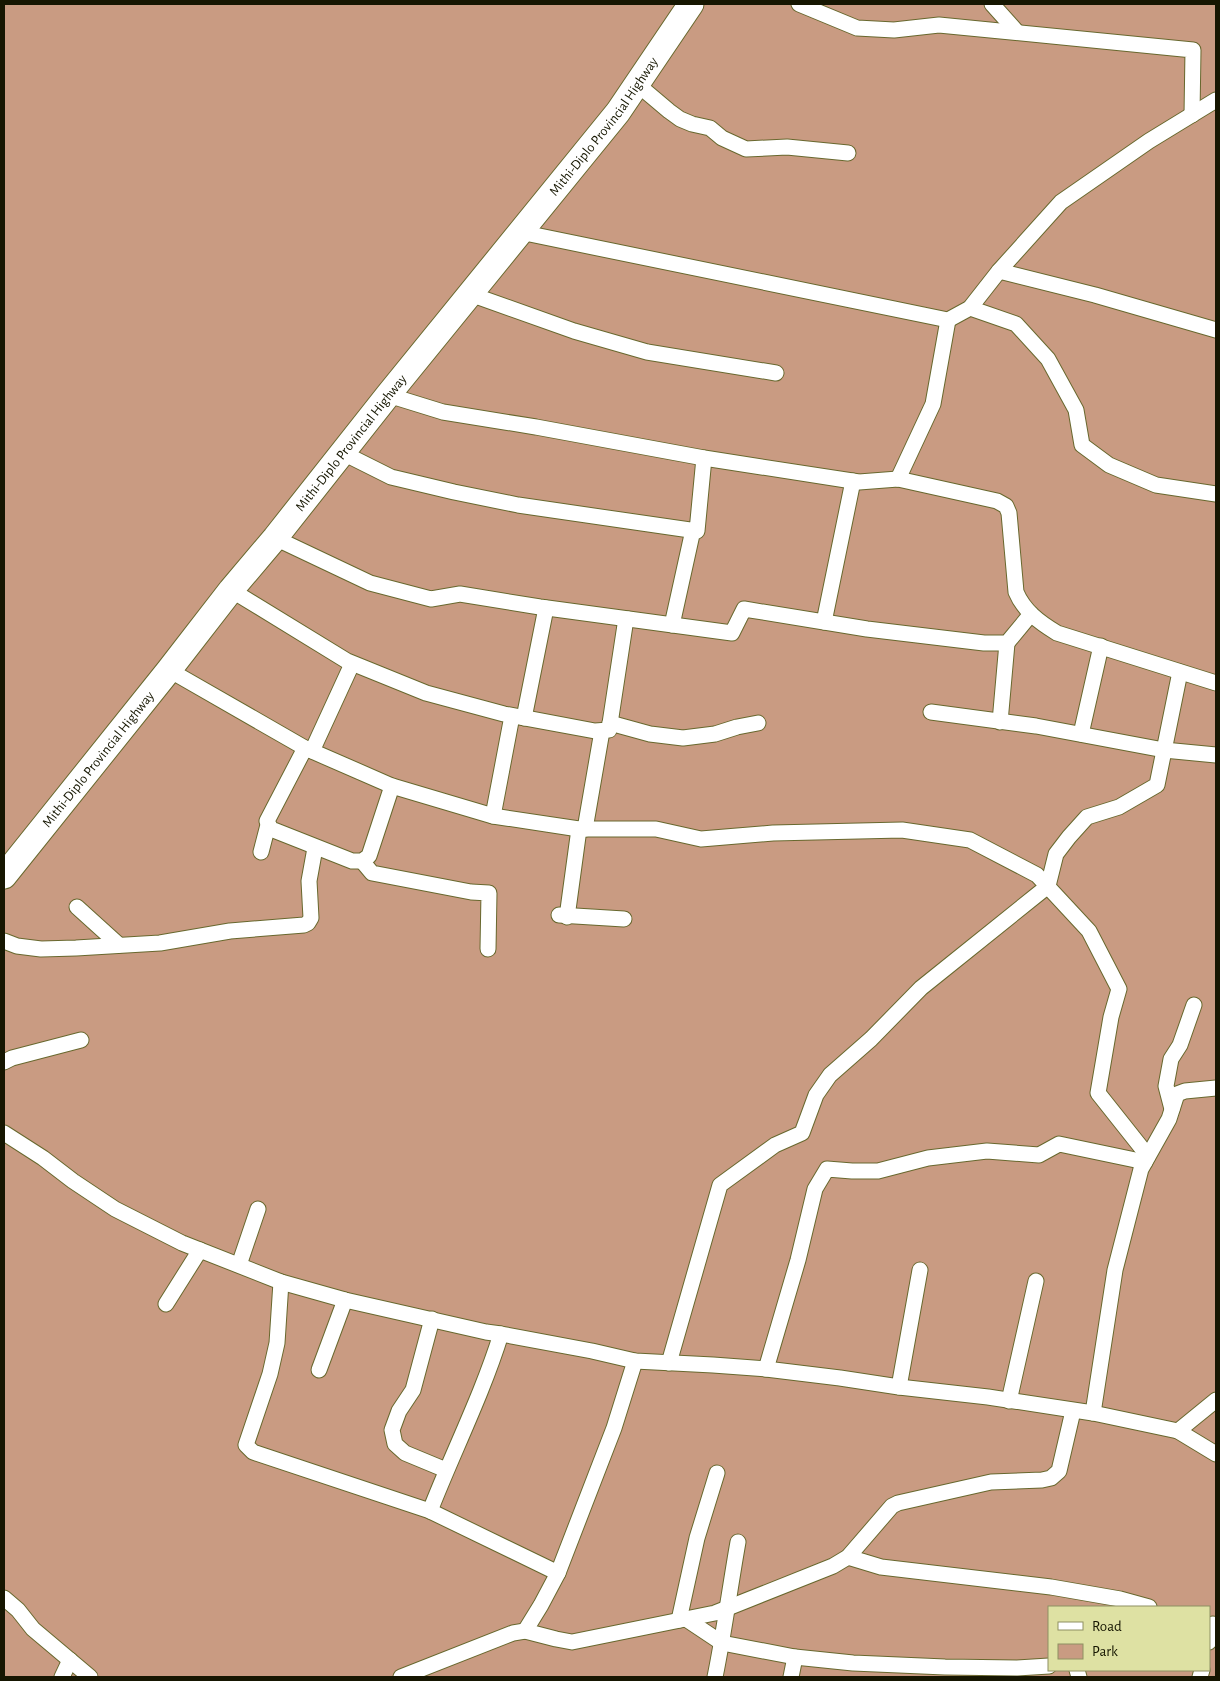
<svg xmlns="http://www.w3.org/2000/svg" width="1220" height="1681" viewBox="0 0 1220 1681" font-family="'Alegreya Sans',sans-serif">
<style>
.green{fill:#c99b82;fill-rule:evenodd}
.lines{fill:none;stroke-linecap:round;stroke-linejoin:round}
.street-casing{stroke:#68682e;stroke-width:17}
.primary-casing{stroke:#68682e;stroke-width:27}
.street{stroke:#fff;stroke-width:15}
.primary{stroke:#fff;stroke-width:25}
.labels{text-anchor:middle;stroke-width:5;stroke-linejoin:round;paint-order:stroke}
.street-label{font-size:14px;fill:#161601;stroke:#dee1a3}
</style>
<rect width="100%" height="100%" fill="#d1d396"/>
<path class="green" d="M 4,4 L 1216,4 L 1216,1677 L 4,1677 ZM 1049,1607 L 1209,1607 L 1209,1670 L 1049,1670 Z"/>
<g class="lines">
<g class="street-casing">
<g id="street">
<polyline points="799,4 857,28 894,30 939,25 1193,50 1192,115"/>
<polyline points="992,4 1017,32"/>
<polyline points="637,84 669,111 680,119 692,124 710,128 722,138 746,149 787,147 848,153"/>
<polyline points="520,232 948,320 970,308 999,271 1061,202 1149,141 1216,100"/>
<polyline points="999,271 1095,295 1216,330"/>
<polyline points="470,294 574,331 647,352 776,373"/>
<polyline points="970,308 1016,324 1048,359 1076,410 1082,445 1109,465 1156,485 1216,494"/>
<path d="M 388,395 L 443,412 L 536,427 L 704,458 L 859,482 L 898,479 L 997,501 L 1006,506 L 1009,513 L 1016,592 C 1024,611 1039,622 1057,633 L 1216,683"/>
<polyline points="343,453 391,477 454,492 518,505 697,531 704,458"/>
<polyline points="898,479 933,404 948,320"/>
<polyline points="275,538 370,583 431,599 460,594 540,607 732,633 744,609 867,629 984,643 1007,643 1031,614"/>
<polyline points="231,590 347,661 426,693 504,714 595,731 609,730 625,625 628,619"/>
<polyline points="824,622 853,481"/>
<polyline points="672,625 693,530"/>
<polyline points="169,670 305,748 392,786 493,816 579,829 656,829 701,839 773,833 902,830 970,840 1037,875 1089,931 1119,989 1111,1017 1098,1093 1148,1156"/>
<polyline points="931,712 1036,726 1164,750 1216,755"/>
<polyline points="524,718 546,608"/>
<polyline points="1000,722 1007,643"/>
<polyline points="610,723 650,734 683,738 715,734 737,727 758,723"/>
<polyline points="1081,734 1101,646"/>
<polyline points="305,748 267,821 271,829 352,861 362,861 369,856 392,786"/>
<polyline points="312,751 352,664"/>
<polyline points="493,816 512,716"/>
<polyline points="585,829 602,731"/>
<polyline points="261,852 268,825"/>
<polyline points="362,861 372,873 471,892 489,893 488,949"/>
<polyline points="77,907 119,945"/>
<polyline points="559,915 624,919"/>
<polyline points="567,917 579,829"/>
<polyline points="4,941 17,946 41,949 76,948 160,943 230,931 304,925 308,923 311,918 309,881 315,848"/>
<polyline points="4,1062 12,1058 81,1040"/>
<polyline points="1172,1109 1166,1086 1171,1059 1180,1045 1194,1005"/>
<polyline points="4,1133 43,1158 73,1181 115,1209 182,1243 281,1282 345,1300 486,1332 501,1334 592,1351 635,1361 713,1365 766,1369 840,1378 899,1387 988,1397 1093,1413 1178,1431 1216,1400"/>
<polyline points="239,1265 258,1209"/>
<polyline points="281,1282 277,1343 270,1374 246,1445 253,1452 430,1511 558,1573"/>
<polyline points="166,1304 200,1250"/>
<polyline points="432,1319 413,1390 399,1411 392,1430 395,1444 405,1453 446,1470"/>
<polyline points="669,1363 720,1185 775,1145 802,1133 816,1095 830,1075 871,1039 921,988 1048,886 1056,854 1069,837 1087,817 1119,807 1157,785 1180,672"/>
<polyline points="766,1369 798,1260 815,1189 827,1169 852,1171 878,1171 928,1158 987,1151 1039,1155 1059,1144 1145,1162"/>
<polyline points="319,1370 345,1300"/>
<polyline points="899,1387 920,1270"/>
<polyline points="1009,1401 1036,1281"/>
<polyline points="1093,1413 1115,1270 1141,1169 1169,1119 1177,1094 1185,1091 1216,1088"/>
<polyline points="1178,1431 1216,1454"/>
<path d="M 430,1511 C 453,1452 482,1395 501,1334"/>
<polyline points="848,1557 881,1567 1051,1587 1120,1599 1149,1607"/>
<polyline points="4,1598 18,1610 33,1629 90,1677"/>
<polyline points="686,1619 722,1643 795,1657 853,1663 945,1667 1017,1668 1049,1666"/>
<polyline points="679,1620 697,1538 717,1473"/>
<polyline points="525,1631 541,1605 558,1573 614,1428 635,1361"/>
<polyline points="1209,1642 1213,1624"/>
<polyline points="1077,1670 1079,1677"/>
<polyline points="62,1677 70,1660"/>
<polyline points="401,1677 513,1633 525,1631 556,1639 572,1642 715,1613 833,1566 848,1557 892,1506 898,1503 991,1482 1042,1480 1051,1478 1059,1471 1073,1411"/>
<path d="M 715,1677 C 724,1633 730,1587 738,1542"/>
<polyline points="791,1677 795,1657"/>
<polyline points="1200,1677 1202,1670"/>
</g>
</g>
<g class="primary-casing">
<g id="primary">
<path id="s1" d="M 4,876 L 169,670 L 231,590 L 275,538 L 388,395 L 618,112 L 691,4"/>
</g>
</g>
<use href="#street" class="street"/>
<use href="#primary" class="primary"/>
</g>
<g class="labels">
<g class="street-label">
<text dy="5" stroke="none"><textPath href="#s1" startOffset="960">Mithi-Diplo Provincial Highway</textPath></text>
<text dy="5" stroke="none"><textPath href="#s1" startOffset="555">Mithi-Diplo Provincial Highway</textPath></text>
<text dy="5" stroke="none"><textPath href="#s1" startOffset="150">Mithi-Diplo Provincial Highway</textPath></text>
</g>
</g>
<rect width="1220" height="1681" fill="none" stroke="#161601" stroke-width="10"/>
<rect x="1048" y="1606" width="162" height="65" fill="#dee1a3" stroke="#8e9062"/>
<rect x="1058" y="1622" width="25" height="8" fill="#ffffff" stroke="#8e9062"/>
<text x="1092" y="1631" font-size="15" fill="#161601">Road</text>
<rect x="1058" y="1644" width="25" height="15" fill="#c99b82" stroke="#8e9062"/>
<text x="1092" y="1656" font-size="15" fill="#161601">Park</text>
</svg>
